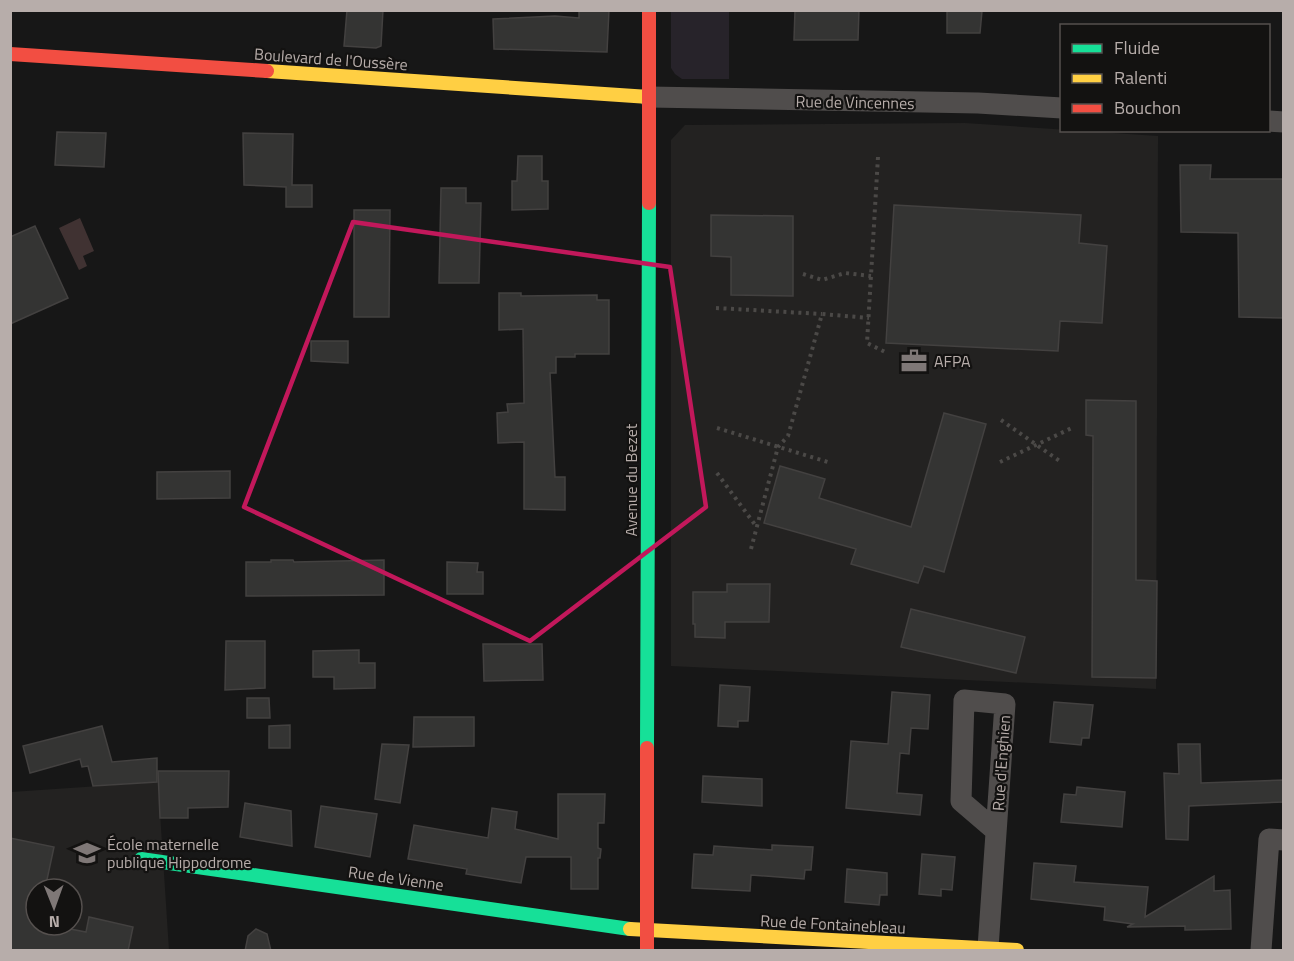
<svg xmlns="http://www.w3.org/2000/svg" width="1294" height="961" viewBox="0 0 1294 961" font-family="'Titillium Web',sans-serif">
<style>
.built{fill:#232221;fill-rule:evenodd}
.green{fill:#27232a}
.water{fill:#403232}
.building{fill:#343433;stroke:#434140;stroke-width:1.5}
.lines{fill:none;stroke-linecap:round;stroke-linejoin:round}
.path{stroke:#4b4947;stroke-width:4;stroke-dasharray:3 4.5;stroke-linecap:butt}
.street{stroke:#504d4c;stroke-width:21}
.fast{stroke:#16e098;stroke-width:14}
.slow{stroke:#ffcf43;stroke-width:14}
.jam{stroke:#f24e42;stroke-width:14}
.marked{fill:none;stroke:#c2185b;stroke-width:4.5;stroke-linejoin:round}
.labels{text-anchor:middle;stroke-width:4.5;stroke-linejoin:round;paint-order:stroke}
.street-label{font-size:16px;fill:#b7adaa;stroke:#131211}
.poi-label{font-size:16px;fill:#b7adaa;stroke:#131211;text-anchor:start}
</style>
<rect width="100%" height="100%" fill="#171717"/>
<g class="built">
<polygon points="965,123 1158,136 1156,689 671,666 671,140 685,125"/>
<path d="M 158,782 L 169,950 L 11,950 L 11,792 ZM 36,889 L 72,889 L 72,925 L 36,925 Z"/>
</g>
<polygon class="green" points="671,11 729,11 729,79 682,79 675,74 671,68"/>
<polygon class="water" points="80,218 94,251 83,256 87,266 79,270 59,228"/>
<g class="building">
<polygon points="347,10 383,10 381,46 376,48 344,46"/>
<polygon points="579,10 609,10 607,52 494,49 493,19 555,16 579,18"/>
<polygon points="795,10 859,10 858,40 794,40"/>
<polygon points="947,10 982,11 980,33 947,33"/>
<polygon points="57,132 106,133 104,167 55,165"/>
<polygon points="243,133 293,134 292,185 312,185 312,207 286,207 286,187 244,185"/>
<polygon points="518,156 542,156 542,181 548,181 548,209 512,210 512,181 517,181"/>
<polygon points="1180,165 1211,165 1210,179 1284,179 1284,318 1239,317 1238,233 1181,232"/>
<polygon points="441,188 466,188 466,203 481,203 479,283 439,283"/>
<polygon points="894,205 1081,215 1079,243 1107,246 1102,323 1060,321 1058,351 886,343"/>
<polygon points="354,210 390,210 389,317 354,317"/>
<polygon points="711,215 793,216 793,296 731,295 731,257 711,256"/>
<polygon points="35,226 68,298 10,324 10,237"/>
<polygon points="499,293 521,293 521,296 597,295 597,300 609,300 609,354 575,354 575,357 556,357 556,373 550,373 555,477 565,477 565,510 524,509 524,442 498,443 497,413 508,412 507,404 524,403 523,329 499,330"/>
<polygon points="311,341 348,341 348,363 311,361"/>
<polygon points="1086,400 1136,401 1136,580 1157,581 1156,678 1092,677 1093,436 1086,435"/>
<polygon points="944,413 986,424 944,572 924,566 918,583 851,564 856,549 764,523 780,466 825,479 819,498 911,527"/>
<polygon points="230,471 230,498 157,499 157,472"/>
<polygon points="271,560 293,560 294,562 384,560 384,595 246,596 246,562 271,562"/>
<polygon points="447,562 478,563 477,572 483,572 483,594 447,594"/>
<polygon points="727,584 770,584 769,622 725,622 725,638 695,637 695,624 693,624 693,592 727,592"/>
<polygon points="911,609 1025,637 1016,673 901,647"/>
<polygon points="226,641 265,641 265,688 225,690"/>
<polygon points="483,644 542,644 543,680 484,681"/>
<polygon points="359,650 359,663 375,663 375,688 334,689 334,677 313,677 313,651"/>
<polygon points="720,685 750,687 748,721 738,721 738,727 718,726"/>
<polygon points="892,692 930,695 928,729 911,728 909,754 900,753 897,793 922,795 920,815 846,808 851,741 888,744"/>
<polygon points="247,698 269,698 270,718 247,718"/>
<polygon points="1054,702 1093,705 1089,738 1082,738 1081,745 1050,742"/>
<polygon points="414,717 474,717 474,746 413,747"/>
<polygon points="290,725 290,748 269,748 269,726"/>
<polygon points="102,726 112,762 157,758 157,782 93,786 88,766 82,767 80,759 30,773 23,746"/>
<polygon points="382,744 409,745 400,803 375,799"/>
<polygon points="1178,744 1200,744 1201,783 1284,780 1284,802 1189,806 1188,840 1166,839 1164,773 1179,774"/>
<polygon points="158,771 229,771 228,807 188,808 188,818 160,818"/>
<polygon points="703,776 762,779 762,806 702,802"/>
<polygon points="1077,787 1125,792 1122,827 1061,822 1064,794 1076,795"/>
<polygon points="558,794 605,794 604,823 598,823 598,848 601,849 600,858 598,858 598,889 571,889 571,857 526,857 521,883 466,874 467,869 408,859 414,825 488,838 492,808 517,812 515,829 558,839"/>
<polygon points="245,803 291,811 292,846 240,837"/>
<polygon points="321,806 377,814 370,857 315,847"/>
<polygon points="10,838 54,847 45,889 36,889 36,925 50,925 86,932 89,917 133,927 128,951 10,951"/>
<polygon points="772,845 813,847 811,870 805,870 804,879 751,875 750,891 692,888 694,854 713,855 714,846 772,850"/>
<polygon points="922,854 955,857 952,890 941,889 941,896 919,894"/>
<polygon points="1034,863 1076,866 1074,882 1148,887 1145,917 1214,876 1214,891 1230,890 1231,929 1185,930 1185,926 1127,927 1133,924 1104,920 1105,907 1031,899"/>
<polygon points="847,869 887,873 887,895 880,895 879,905 845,902"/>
<polygon points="256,929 267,934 271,951 245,951 248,936"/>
</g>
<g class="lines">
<g class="path">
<polyline points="878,157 867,343 885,352"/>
<polyline points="803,274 822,280 845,273 871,276"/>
<polyline points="716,308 822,314"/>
<polyline points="1001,420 1061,462"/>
<polyline points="717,428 831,463"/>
<polyline points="1000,462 1074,427"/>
<polyline points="717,473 756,526"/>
<polyline points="751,549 778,447 788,436 822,314 869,318"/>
</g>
<g class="street">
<polyline points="649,97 978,103 1062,108"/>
<polyline points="1268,121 1284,122"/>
<polyline points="988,948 1005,704 964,700 961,801 996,831"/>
<polyline points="1261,950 1269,839 1284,840"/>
</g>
<g class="fast">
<polyline points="647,748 649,203"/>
<polyline points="141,859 630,929"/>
</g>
<g class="slow">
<polyline points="267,71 649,97"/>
<polyline points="630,929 1017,950"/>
</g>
<g class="jam">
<polyline points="10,54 267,71"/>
<polyline points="649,203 649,10"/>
<polyline points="647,950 647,748"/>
</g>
</g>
<path class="marked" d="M 353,222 L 670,267 L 706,507 L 530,641 L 244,507 Z"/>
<defs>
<g id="office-bare" transform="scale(2.07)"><path d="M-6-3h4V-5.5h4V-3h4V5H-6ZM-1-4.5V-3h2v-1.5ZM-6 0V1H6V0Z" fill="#7f7877" stroke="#131211" stroke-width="2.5" paint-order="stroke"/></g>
<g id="school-bare" transform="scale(2.07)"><path d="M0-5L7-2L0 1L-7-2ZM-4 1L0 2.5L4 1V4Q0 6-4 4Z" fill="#7f7877" stroke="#131211" stroke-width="2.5" paint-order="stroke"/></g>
</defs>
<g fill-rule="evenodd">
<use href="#office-bare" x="914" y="361"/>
<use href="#school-bare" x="87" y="853"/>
</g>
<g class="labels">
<g class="street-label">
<text transform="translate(331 59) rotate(4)" y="6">Boulevard de l'Oussère</text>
<text transform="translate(855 102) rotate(1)" y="6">Rue de Vincennes</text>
<text transform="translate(631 480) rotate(-90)" y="6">Avenue du Bezet</text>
<text transform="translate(1001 763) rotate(-86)" y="6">Rue d'Enghien</text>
<text transform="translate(396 878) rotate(8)" y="6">Rue de Vienne</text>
<text transform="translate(833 924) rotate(3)" y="6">Rue de Fontainebleau</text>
</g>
<g class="poi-label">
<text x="934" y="367">AFPA</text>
<text x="107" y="850">École maternelle<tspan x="107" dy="18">publique Hippodrome</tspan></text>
</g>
</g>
<rect width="1294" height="961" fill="none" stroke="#b7adaa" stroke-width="24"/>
<rect x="1060" y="24" width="210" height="108" fill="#131211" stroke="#55504e" stroke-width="1.5"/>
<rect x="1072" y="44" width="30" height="9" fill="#16e098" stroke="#55504e" stroke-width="1.5"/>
<text x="1114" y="54" font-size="18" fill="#b7adaa">Fluide</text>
<rect x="1072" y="74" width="30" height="9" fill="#ffcf43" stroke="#55504e" stroke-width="1.5"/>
<text x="1114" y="84" font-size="18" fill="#b7adaa">Ralenti</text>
<rect x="1072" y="104" width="30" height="9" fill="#f24e42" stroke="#55504e" stroke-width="1.5"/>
<text x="1114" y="114" font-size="18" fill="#b7adaa">Bouchon</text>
<g transform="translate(54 907) rotate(179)"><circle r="28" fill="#131211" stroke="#55504e" stroke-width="1.5"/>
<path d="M0-4.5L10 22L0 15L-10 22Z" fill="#7f7877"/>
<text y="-9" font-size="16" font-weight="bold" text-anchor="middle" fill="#b7adaa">N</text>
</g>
</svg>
